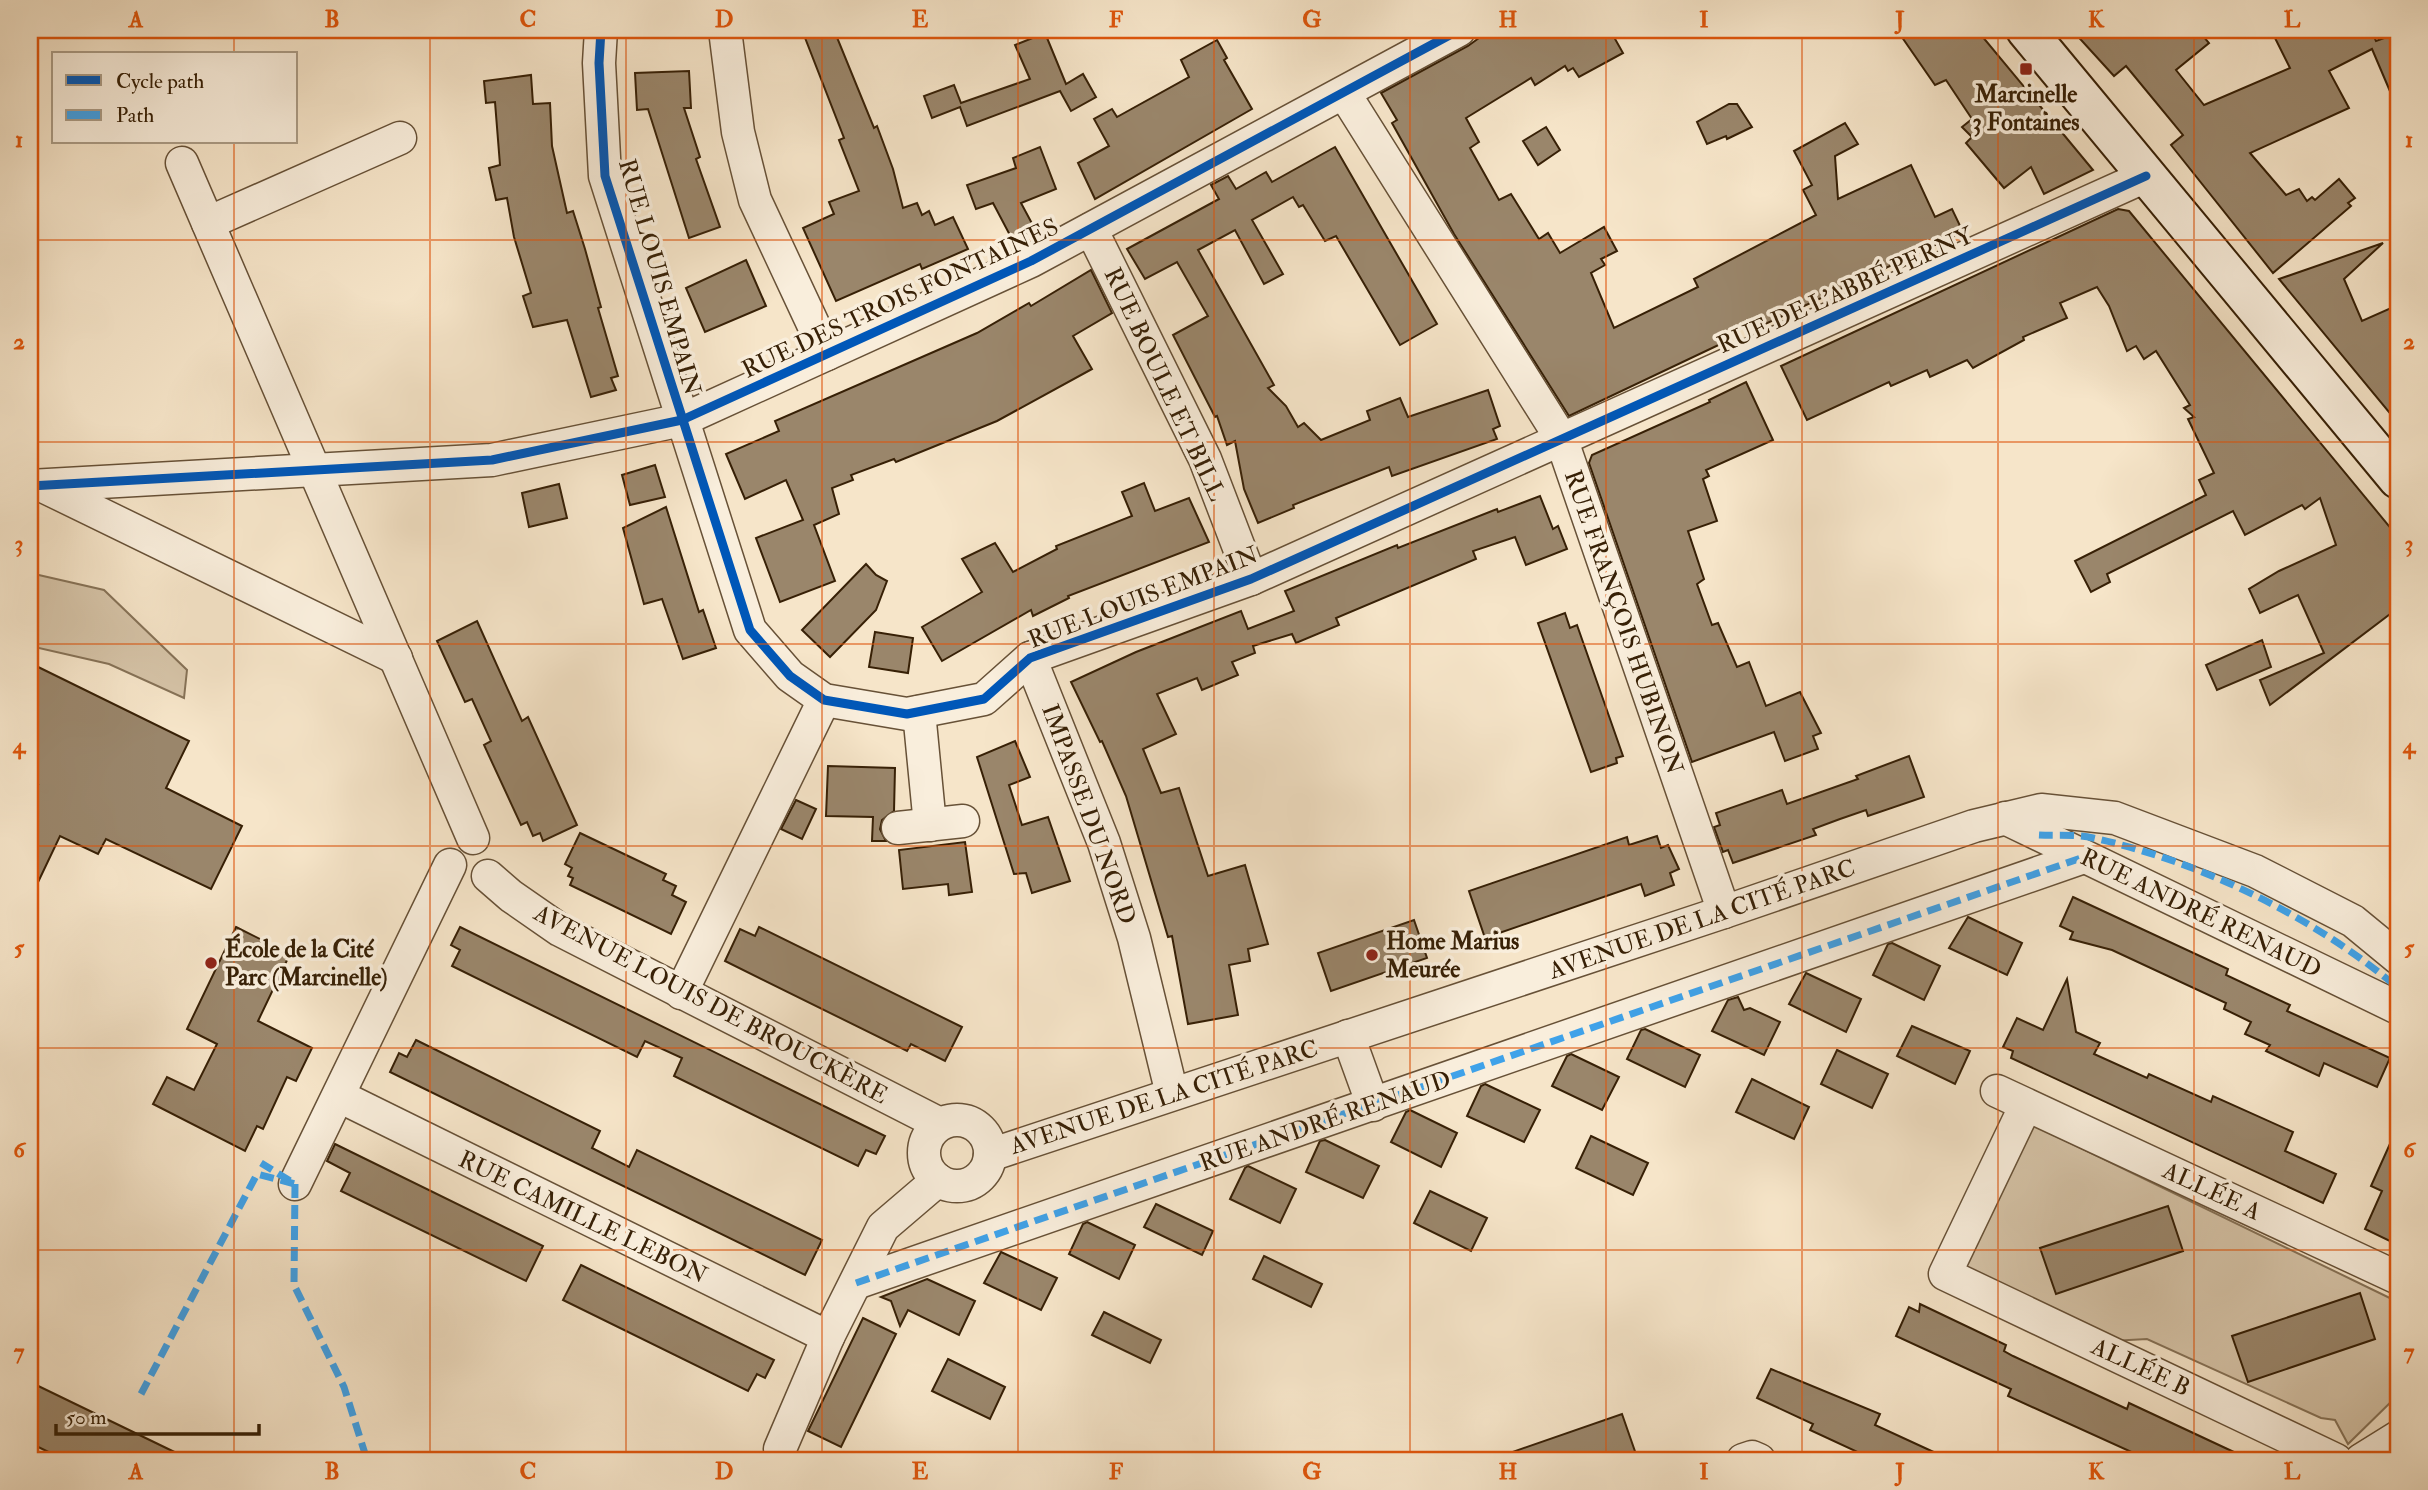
<svg xmlns="http://www.w3.org/2000/svg" width="2428" height="1490" viewBox="0 0 2428 1490" font-family="'IM FELL Double Pica',serif">
<style>
.green{fill:#d6c4a8;stroke:#867257;stroke-width:2}
.building{fill:#9a866b;stroke:#372006;stroke-width:2}
.lines{fill:none;stroke-linecap:round;stroke-linejoin:round}
.street-casing{stroke:#675137;stroke-width:35}
.secondary-casing{stroke:#372006;stroke-width:42}
.street{stroke:#f9eedc;stroke-width:32}
.secondary{stroke:#f9eedc;stroke-width:38}
.quiet{stroke:#3fa2e9;stroke-width:7;stroke-dasharray:14 7;stroke-linecap:butt}
.cycleway-casing{stroke:#f9eedc;stroke-width:13}
.cycleway{stroke:#0057b8;stroke-width:9}
.grid{fill:none;stroke:#df560c;stroke-width:2;stroke-opacity:0.55}
.poi-dot{fill:#8f2418;stroke:#f9eedc;stroke-width:2.5}
.labels{text-anchor:middle;stroke-width:7;stroke-linejoin:round;paint-order:stroke}
.poi-label{font-size:24px;font-weight:bold;fill:#372006;stroke:#f9eedc;text-anchor:start}
.street-label{font-size:24px;fill:#372006;stroke:#f9eedc}
.neatline{fill:none;stroke:#df560c;stroke-width:2.5}
.grid-label{font-size:23px;text-anchor:middle;font-weight:bold;fill:#df560c}
</style>
<rect width="100%" height="100%" fill="#f6e5c9"/>
<filter id="stains"><feTurbulence type="fractalNoise" baseFrequency=".00286" numOctaves="4"/><feColorMatrix values="0 0 0 0 .2 0 0 0 0 .09 0 0 0 0 .02 0 0 0 .5 -.17"/></filter>
<radialGradient id="worn" r=".72"><stop offset=".6" stop-color="#630" stop-opacity="0"/><stop offset="1" stop-color="#630" stop-opacity=".3"/></radialGradient>
<g class="green">
<polygon points="30,573 104,590 187,670 184,698 109,664 30,646"/>
<polygon points="2019,1118 2398,1302 2398,1395 2348,1444 2335,1420 2321,1418 2147,1339 2111,1341 1963,1273"/>
</g>
<g class="building">
<polygon points="802,30 834,30 874,128 877,126 893,169 903,208 917,203 922,215 929,211 935,225 953,217 968,249 922,269 920,264 836,301 803,228 834,214 829,202 859,191 839,140 844,138"/>
<polygon points="1490,30 1610,30 1623,53 1579,77 1573,68 1568,71 1565,66 1535,85 1531,78 1466,118 1479,142 1470,148 1499,200 1511,194 1539,239 1548,233 1560,253 1604,227 1617,251 1601,259 1605,265 1591,273 1614,328 1698,287 1694,279 1816,215 1803,190 1812,185 1794,151 1845,123 1858,144 1835,156 1838,199 1911,165 1935,217 1952,209 1963,232 1761,326 1758,319 1724,335 1727,341 1569,416 1454,234 1392,123 1397,120 1381,93 1468,46"/>
<polygon points="1897,30 1977,30 2093,170 2044,194 2031,167 2004,188 1966,143 1972,137 1962,127 1972,119 1946,80 1935,85"/>
<polygon points="2072,30 2198,30 2209,43 2176,70 2204,105 2290,68 2271,30 2371,30 2376,41 2398,33 2398,110 2372,49 2329,71 2349,108 2250,153 2286,195 2299,189 2307,201 2312,197 2315,200 2339,179 2355,198 2348,203 2351,206 2273,273 2171,145 2183,135 2126,66 2114,76"/>
<polygon points="1045,33 1066,84 1083,74 1096,97 1071,111 1060,91 967,126 960,107 932,118 924,96 954,85 961,103 1030,79 1015,45"/>
<polygon points="1217,40 1227,58 1224,60 1252,109 1095,199 1078,163 1109,146 1094,119 1112,109 1117,117 1189,77 1181,60"/>
<polygon points="689,71 691,108 684,108 700,157 696,159 720,227 689,238 648,109 637,110 635,73"/>
<polygon points="531,75 533,104 550,103 552,146 567,213 573,211 585,249 601,307 598,308 618,376 611,378 616,390 591,397 567,320 533,327 523,296 531,293 514,237 507,198 496,200 489,168 500,165 495,102 486,103 484,81"/>
<polygon points="1729,104 1737,104 1752,127 1727,139 1726,136 1707,144 1697,122"/>
<polygon points="1546,127 1560,150 1538,165 1523,141"/>
<polygon points="1040,147 1056,189 1021,203 1035,229 1013,241 993,203 976,209 967,185 1016,168 1013,158"/>
<polygon points="1335,147 1437,324 1400,345 1336,236 1325,241 1303,205 1299,207 1293,197 1252,220 1283,274 1264,284 1235,230 1198,250 1274,385 1268,388 1286,406 1298,427 1304,423 1321,440 1370,420 1367,411 1400,398 1408,417 1488,390 1500,426 1493,429 1497,439 1392,476 1389,467 1293,505 1294,508 1258,523 1244,489 1235,441 1227,445 1217,416 1215,417 1173,335 1208,316 1177,262 1145,279 1127,249 1219,199 1211,185 1228,176 1236,189 1266,172 1272,182"/>
<polygon points="2118,209 2129,211 2398,537 2398,608 2270,705 2260,680 2324,653 2298,595 2260,613 2249,589 2279,571 2336,545 2320,498 2305,509 2302,505 2245,535 2233,511 2107,574 2110,582 2091,592 2075,561 2206,495 2199,480 2214,473 2188,419 2194,417 2184,408 2190,405 2156,351 2144,359 2136,346 2127,351 2109,306 2097,287 2060,303 2067,318 2023,337 2024,340 1973,368 1967,360 1930,377 1927,370 1891,386 1889,382 1807,420 1781,366"/>
<polygon points="2383,243 2344,279 2362,321 2391,308 2398,325 2398,423 2279,279"/>
<polygon points="746,260 766,306 705,332 686,288"/>
<polygon points="1091,270 1112,313 1073,336 1092,369 997,421 896,462 894,459 851,475 853,480 832,488 839,514 814,525 835,581 780,602 756,538 803,520 786,480 745,499 726,454 779,431 775,421 977,333 1029,303 1031,306"/>
<polygon points="1746,382 1773,440 1706,470 1709,476 1703,479 1717,521 1688,531 1704,579 1697,584 1712,625 1718,623 1737,667 1749,662 1766,706 1800,692 1821,733 1813,736 1818,749 1785,761 1774,732 1692,762 1589,463 1592,455 1710,402 1709,400"/>
<polygon points="655,465 665,497 630,505 622,475"/>
<polygon points="1144,483 1155,511 1189,498 1209,542 1068,596 1069,598 1033,616 1031,610 942,661 922,627 982,592 962,559 995,543 1013,572 1057,549 1056,546 1132,516 1122,492"/>
<polygon points="559,484 567,518 529,527 522,493"/>
<polygon points="1540,496 1553,529 1558,526 1567,549 1526,565 1515,537 1473,551 1476,559 1336,618 1339,625 1296,643 1292,634 1253,646 1255,653 1232,662 1238,675 1202,690 1197,678 1157,694 1176,734 1143,749 1161,793 1179,788 1208,876 1245,865 1268,944 1248,949 1250,961 1229,965 1238,1015 1188,1024 1172,936 1168,937 1126,796 1102,741 1100,742 1071,682 1136,652 1241,611 1248,629 1294,611 1285,591 1397,545 1398,548 1497,509 1498,512"/>
<polygon points="666,507 699,612 703,610 716,648 683,659 662,599 644,604 623,528"/>
<polygon points="866,564 876,575 887,581 876,610 830,657 802,630"/>
<polygon points="1565,613 1570,628 1577,625 1623,756 1616,758 1617,763 1591,772 1538,623"/>
<polygon points="477,621 522,721 528,717 577,825 543,841 540,833 533,836 527,822 521,825 484,745 491,741 472,699 465,702 437,641"/>
<polygon points="875,632 913,638 908,673 869,667"/>
<polygon points="2262,640 2271,667 2217,690 2206,665"/>
<polygon points="30,663 189,741 166,788 242,826 211,889 106,839 98,854 60,836 30,899 30,802 38,785 30,781"/>
<polygon points="1015,741 1030,777 1009,785 1022,825 1048,817 1070,881 1032,893 1026,873 1014,874 977,757"/>
<polygon points="1909,756 1924,797 1868,816 1866,810 1840,819 1813,829 1816,835 1733,863 1728,850 1723,852 1714,827 1720,825 1716,813 1782,790 1787,804 1858,779 1856,776"/>
<polygon points="828,766 895,768 894,811 882,820 880,829 886,841 872,841 873,817 826,816"/>
<polygon points="796,800 816,809 802,839 781,829"/>
<polygon points="580,833 666,874 663,880 676,886 672,895 686,902 671,934 570,885 573,878 568,876 572,868 565,864"/>
<polygon points="1657,836 1661,848 1668,845 1679,869 1670,873 1674,885 1645,896 1641,884 1485,938 1469,891 1627,837 1629,845"/>
<polygon points="965,842 972,892 949,895 948,884 903,889 899,850"/>
<polygon points="2073,897 2228,969 2226,975 2290,1005 2287,1011 2390,1058 2377,1087 2324,1063 2319,1076 2281,1058 2266,1051 2270,1045 2245,1034 2251,1022 2224,1009 2226,1003 2112,950 2070,939 2073,932 2060,926"/>
<polygon points="1968,917 2022,943 2007,975 1949,948"/>
<polygon points="1414,920 1427,958 1331,991 1318,953"/>
<polygon points="236,927 290,954 258,1021 312,1048 296,1081 287,1077 263,1129 257,1126 245,1151 153,1104 167,1077 194,1090 217,1044 187,1029"/>
<polygon points="460,927 885,1136 876,1154 866,1150 858,1166 674,1076 682,1058 645,1041 637,1057 452,966 460,950 451,945"/>
<polygon points="759,927 962,1027 945,1061 911,1044 907,1051 725,961 740,929 755,936"/>
<polygon points="1892,943 1940,966 1924,1000 1873,975 1888,944"/>
<polygon points="1806,973 1861,999 1846,1032 1789,1004"/>
<polygon points="2067,979 2076,1032 2100,1043 2094,1054 2147,1078 2149,1074 2211,1102 2213,1096 2293,1132 2285,1151 2336,1174 2323,1203 2011,1058 2013,1051 2003,1047 2017,1018 2043,1030"/>
<polygon points="1738,997 1744,1010 1750,1008 1780,1022 1764,1055 1712,1031 1728,1000"/>
<polygon points="1912,1026 1970,1051 1955,1084 1897,1056"/>
<polygon points="1645,1029 1700,1055 1685,1087 1627,1059 1641,1030"/>
<polygon points="416,1040 600,1131 592,1148 629,1167 637,1150 822,1240 805,1275 390,1072 399,1053 407,1057"/>
<polygon points="1837,1050 1888,1074 1872,1108 1821,1084"/>
<polygon points="1571,1054 1619,1077 1602,1110 1552,1086 1567,1056"/>
<polygon points="1752,1079 1809,1107 1794,1139 1736,1112"/>
<polygon points="1485,1084 1540,1110 1524,1142 1467,1116 1481,1086"/>
<polygon points="1410,1110 1457,1133 1441,1167 1391,1142 1406,1112"/>
<polygon points="2398,1126 2398,1245 2365,1229 2382,1191 2371,1186"/>
<polygon points="1591,1136 1648,1163 1633,1195 1576,1168"/>
<polygon points="1325,1140 1379,1166 1363,1198 1306,1172 1320,1141"/>
<polygon points="335,1144 543,1246 526,1281 341,1191 350,1173 327,1161"/>
<polygon points="1248,1166 1296,1189 1280,1223 1230,1199 1245,1168"/>
<polygon points="1430,1191 1487,1218 1471,1251 1414,1223"/>
<polygon points="1156,1204 1213,1231 1202,1255 1144,1227"/>
<polygon points="2168,1206 2183,1251 2056,1294 2040,1248"/>
<polygon points="1087,1222 1135,1245 1119,1279 1069,1254 1083,1224"/>
<polygon points="1001,1252 1057,1278 1041,1310 984,1283"/>
<polygon points="1264,1256 1322,1284 1311,1307 1253,1279"/>
<polygon points="581,1265 774,1360 765,1378 757,1374 748,1391 563,1300"/>
<polygon points="927,1279 975,1301 959,1335 908,1310 900,1326 891,1301 881,1297"/>
<polygon points="2360,1293 2375,1339 2248,1382 2232,1336"/>
<polygon points="1920,1304 2006,1345 2004,1351 2013,1356 2127,1409 2129,1403 2251,1460 2149,1460 2008,1396 2011,1389 1896,1336 1909,1307 1919,1312"/>
<polygon points="1104,1312 1161,1340 1150,1363 1092,1335"/>
<polygon points="863,1318 896,1334 841,1447 808,1431"/>
<polygon points="948,1359 1005,1387 990,1419 932,1391"/>
<polygon points="1771,1369 1880,1414 1875,1425 1951,1460 1868,1460 1862,1454 1810,1430 1813,1424 1757,1398"/>
<polygon points="30,1382 191,1460 65,1460 30,1443"/>
<polygon points="1622,1414 1638,1460 1499,1460 1498,1457"/>
</g>
<g class="lines">
<g class="street-casing">
<g id="street">
<polyline points="601,30 599,63 605,176 750,630 790,676 824,700 907,714 984,699 1030,658 1251,579 2146,176"/>
<polyline points="725,30 738,132 755,200 827,354"/>
<polyline points="1344,93 1561,438 1724,912"/>
<polyline points="182,163 473,838"/>
<polyline points="208,223 400,138"/>
<polyline points="1091,229 1205,459 1251,579"/>
<polyline points="30,486 492,460 682,420 1031,261 1459,30"/>
<polyline points="45,487 396,658"/>
<polyline points="1030,658 1104,843 1134,938 1172,1094"/>
<polyline points="919,712 930,825"/>
<polyline points="2005,818 2398,1008"/>
<polyline points="898,828 963,821"/>
<polyline points="488,876 511,896 560,930 940,1124"/>
<polyline points="681,993 824,700"/>
<polyline points="1348,1036 1373,1105"/>
<polyline points="1997,1091 2398,1278"/>
<polyline points="339,1096 828,1337"/>
<polyline points="2026,1105 1945,1274 2336,1460"/>
<circle cx="957" cy="1153" r="33"/>
<polyline points="990,1155 1724,912 1974,826 2041,810 2115,818 2255,871 2353,921 2398,958"/>
<polyline points="295,1184 450,865"/>
<polyline points="856,1283 2084,857"/>
<polyline points="780,1449 828,1337 883,1227 938,1180"/>
<polyline points="1743,1460 1752,1457 1759,1460"/>
<polyline points="2361,1460 2398,1437"/>
</g>
</g>
<g class="secondary-casing">
<polyline id="secondary" points="2026,30 2398,479"/>
</g>
<use href="#street" class="street"/>
<use href="#secondary" class="secondary"/>
<g class="quiet">
<path d="M 2039,835 C 2056,836 2076,834 2093,838 C 2199,861 2315,917 2398,988"/>
<polyline points="295,1184 294,1285 344,1387 367,1460"/>
<polyline points="856,1283 2084,857"/>
<polyline points="141,1394 257,1174 295,1184 261,1163"/>
</g>
<g class="cycleway-casing">
<g id="cycleway">
<polyline points="601,30 599,63 605,176 750,630 790,676 824,700 907,714 984,699 1030,658 1251,579 2146,176"/>
<polyline points="30,486 492,460 682,420 1031,261 1459,30"/>
</g>
</g>
<use href="#cycleway" class="cycleway"/>
</g>
<path class="grid" d="M 234,30 L 234,54M 430,30 L 430,1460M 626,30 L 626,1460M 822,30 L 822,1460M 1018,30 L 1018,1460M 1214,30 L 1214,1460M 1410,30 L 1410,1460M 1606,30 L 1606,1460M 1802,30 L 1802,1460M 1998,30 L 1998,1460M 2194,30 L 2194,1460M 234,142 L 234,1460M 30,240 L 2398,240M 30,442 L 2398,442M 30,644 L 2398,644M 30,846 L 2398,846M 30,1048 L 2398,1048M 30,1250 L 2398,1250"/>
<g class="poi-dot">
<rect x="2019" y="62" width="14" height="14" rx="3.5"/>
<circle cx="1372" cy="955" r="7"/>
<circle cx="211" cy="963" r="7"/>
</g>
<g class="labels">
<g class="poi-label">
<text x="2026" y="102" text-anchor="middle">Marcinelle<tspan x="2026" dy="28">3 Fontaines</tspan></text>
<text x="1386" y="949">Home Marius<tspan x="1386" dy="28">Meurée</tspan></text>
<text x="225" y="957">École de la Cité<tspan x="225" dy="28">Parc (Marcinelle)</tspan></text>
</g>
<g class="street-label">
<text transform="translate(660 277) rotate(74)" y="8">RUE LOUIS EMPAIN</text>
<text transform="translate(1845 290) rotate(-24)" y="8">RUE DE L’ABBÉ PERNY</text>
<text transform="translate(900 298) rotate(-25)" y="8">RUE DES TROIS FONTAINES</text>
<text transform="translate(1165 384) rotate(65)" y="8">RUE BOULE ET BILL</text>
<text transform="translate(1143 597) rotate(-21)" y="8">RUE LOUIS EMPAIN</text>
<text transform="translate(1624 622) rotate(71)" y="8">RUE FRANÇOIS HUBINON</text>
<text transform="translate(1089 814) rotate(70)" y="8">IMPASSE DU NORD</text>
<text transform="translate(2201 913) rotate(26)" y="8">RUE ANDRÉ RENAUD</text>
<text transform="translate(1702 919) rotate(-19)" y="8">AVENUE DE LA CITÉ PARC</text>
<text transform="translate(711 1004) rotate(28)" y="8">AVENUE LOUIS DE BROUCKÈRE</text>
<text transform="translate(1164 1097) rotate(-18)" y="8">AVENUE DE LA CITÉ PARC</text>
<text transform="translate(1325 1121) rotate(-19)" y="8">RUE ANDRÉ RENAUD</text>
<text transform="translate(2212 1191) rotate(25)" y="8">ALLÉE A</text>
<text transform="translate(583 1217) rotate(26)" y="8">RUE CAMILLE LEBON</text>
<text transform="translate(2141 1367) rotate(25)" y="8">ALLÉE B</text>
</g>
</g>
<rect width="2428" height="1490" fill="none" stroke="#f6e5c9" stroke-width="77"/>
<rect x="52" y="52" width="245" height="91" fill="#f9eedc" stroke="#ab9c86" stroke-width="2"/>
<rect x="66" y="75" width="35" height="10" fill="#0057b8" stroke="#ab9c86" stroke-width="2"/>
<text x="116" y="88" font-size="21" fill="#372006">Cycle path</text>
<rect x="66" y="110" width="35" height="10" fill="#3fa2e9" stroke="#ab9c86" stroke-width="2"/>
<text x="116" y="122" font-size="21" fill="#372006">Path</text>
<path d="M56 1424v10h203v-10" fill="none" stroke="#372006" stroke-width="3.5"/>
<text x="66" y="1424" font-size="21" fill="#372006" stroke="#f9eedc" stroke-width="5" paint-order="stroke">50 m</text>
<rect x="38" y="38" width="2352" height="1414" class="neatline"/>
<g class="grid-label">
<text x="136" y="27">A</text>
<text x="332" y="27">B</text>
<text x="528" y="27">C</text>
<text x="724" y="27">D</text>
<text x="920" y="27">E</text>
<text x="1116" y="27">F</text>
<text x="1312" y="27">G</text>
<text x="1508" y="27">H</text>
<text x="1704" y="27">I</text>
<text x="1900" y="27">J</text>
<text x="2096" y="27">K</text>
<text x="2292" y="27">L</text>
<text x="19" y="147">1</text>
<text x="2409" y="147">1</text>
<text x="19" y="349">2</text>
<text x="2409" y="349">2</text>
<text x="19" y="551">3</text>
<text x="2409" y="551">3</text>
<text x="19" y="753">4</text>
<text x="2409" y="753">4</text>
<text x="19" y="955">5</text>
<text x="2409" y="955">5</text>
<text x="19" y="1157">6</text>
<text x="2409" y="1157">6</text>
<text x="19" y="1359">7</text>
<text x="2409" y="1359">7</text>
<text x="136" y="1479">A</text>
<text x="332" y="1479">B</text>
<text x="528" y="1479">C</text>
<text x="724" y="1479">D</text>
<text x="920" y="1479">E</text>
<text x="1116" y="1479">F</text>
<text x="1312" y="1479">G</text>
<text x="1508" y="1479">H</text>
<text x="1704" y="1479">I</text>
<text x="1900" y="1479">J</text>
<text x="2096" y="1479">K</text>
<text x="2292" y="1479">L</text>
</g>
<rect width="100%" height="100%" filter="url(#stains)"/>
<rect width="100%" height="100%" fill="url(#worn)"/>
</svg>
